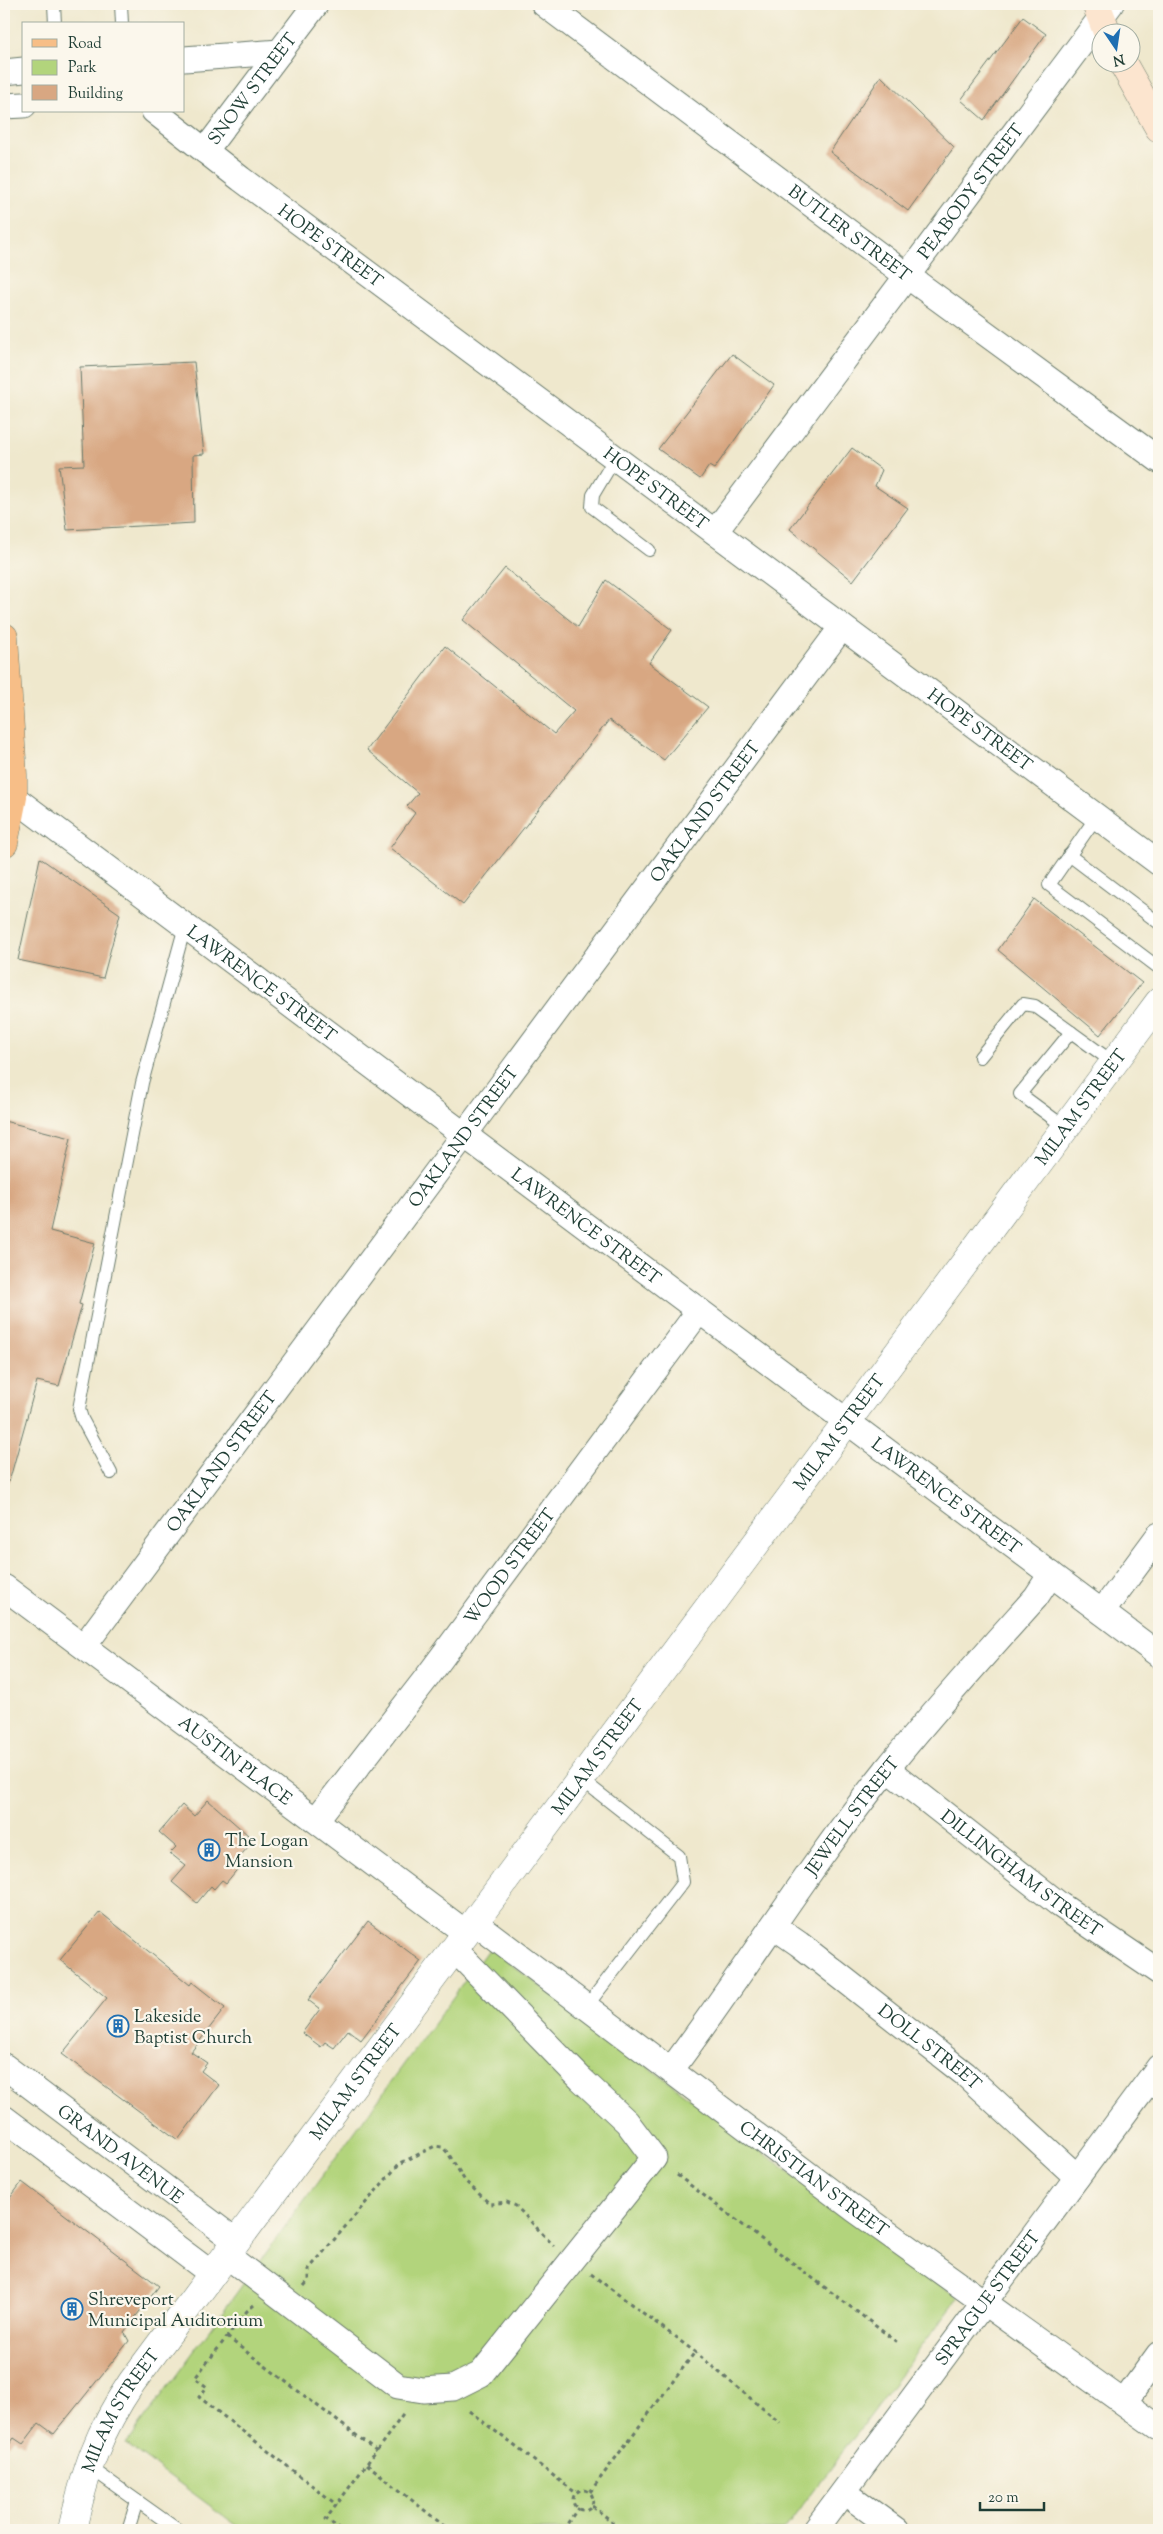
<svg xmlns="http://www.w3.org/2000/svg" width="1163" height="2534" viewBox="0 0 1163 2534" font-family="'Sorts Mill Goudy',serif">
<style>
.green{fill:#b2d47c;stroke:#688858}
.building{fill:#d8a782}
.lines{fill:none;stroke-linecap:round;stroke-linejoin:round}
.service-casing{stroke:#68796a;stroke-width:14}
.minor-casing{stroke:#68796a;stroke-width:27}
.tertiary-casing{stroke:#68796a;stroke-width:29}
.secondary-casing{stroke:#68796a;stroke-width:29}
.primary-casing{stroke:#68796a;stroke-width:29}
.path{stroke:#68796a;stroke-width:3;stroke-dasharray:4 4;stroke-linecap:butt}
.service{stroke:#fff;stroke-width:12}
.minor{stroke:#fff;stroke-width:25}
.tertiary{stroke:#fff;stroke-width:28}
.secondary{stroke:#fce5cf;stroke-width:28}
.primary{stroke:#f7be87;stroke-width:28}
.labels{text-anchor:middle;stroke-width:4.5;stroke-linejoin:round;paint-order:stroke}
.street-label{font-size:18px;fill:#1f3d34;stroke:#fbf7ec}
.poi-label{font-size:18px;fill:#1f3d34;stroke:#fbf7ec;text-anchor:start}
</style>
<rect width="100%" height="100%" fill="#fbf7ec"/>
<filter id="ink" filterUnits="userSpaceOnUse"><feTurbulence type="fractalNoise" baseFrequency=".02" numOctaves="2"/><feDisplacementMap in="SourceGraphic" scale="10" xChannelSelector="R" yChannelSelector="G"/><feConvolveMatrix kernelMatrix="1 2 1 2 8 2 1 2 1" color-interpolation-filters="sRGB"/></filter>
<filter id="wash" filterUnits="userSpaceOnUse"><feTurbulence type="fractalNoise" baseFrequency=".0096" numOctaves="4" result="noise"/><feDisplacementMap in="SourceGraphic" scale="20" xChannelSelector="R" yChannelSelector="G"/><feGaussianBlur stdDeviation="1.12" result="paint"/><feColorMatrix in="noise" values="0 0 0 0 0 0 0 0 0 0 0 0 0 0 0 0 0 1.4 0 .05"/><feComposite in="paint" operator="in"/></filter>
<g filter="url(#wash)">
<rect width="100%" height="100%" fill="#efe8cd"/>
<polygon class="green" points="489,1948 958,2298 784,2530 243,2530 126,2444"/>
<g id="blocks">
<g class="building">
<polygon points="1023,17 1046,34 984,120 961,100"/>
<polygon points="881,76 954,147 908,211 830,152"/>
<polygon points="732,354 774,385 714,469 709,466 700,479 658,449"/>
<polygon points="194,362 204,454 193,455 194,523 67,530 59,466 84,465 80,367"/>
<polygon points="852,448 882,470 875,486 908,508 853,581 790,529"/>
<polygon points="505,568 578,627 606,580 672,630 649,663 708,707 664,760 609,720 463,905 390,848 415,813 407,806 418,793 367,750 445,646 554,734 574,711 463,620"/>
<polygon points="40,858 120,914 103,978 18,960"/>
<polygon points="1034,899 1142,983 1100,1035 998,950"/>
<polygon points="4,1121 71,1138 50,1231 95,1243 79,1304 82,1305 59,1386 37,1381 9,1482 4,1481"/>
<polygon points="208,1800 248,1835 242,1842 248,1847 235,1862 240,1866 226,1883 222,1880 214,1889 211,1886 197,1903 172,1882 186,1866 170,1853 176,1847 159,1832 182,1805 194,1816"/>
<polygon points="100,1912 190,1985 192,1982 225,2008 191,2052 207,2063 201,2071 219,2085 178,2140 62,2054 107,1998 60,1960"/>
<polygon points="368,1921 421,1961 361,2040 348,2030 334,2048 325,2042 321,2047 302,2033 320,2009 308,2000"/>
<polygon points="22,2182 159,2286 124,2332 129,2341 54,2434 39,2423 23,2444 14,2438 4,2451 4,2206"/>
</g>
</g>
</g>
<g filter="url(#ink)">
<use href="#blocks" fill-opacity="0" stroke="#68796a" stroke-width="1"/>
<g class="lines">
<g class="service-casing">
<g id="service">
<polyline points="54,4 55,24"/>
<polyline points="121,4 122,24"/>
<polyline points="615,458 593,495 592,507 649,550"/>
<polyline points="1097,816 1049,885 1159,968"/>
<polyline points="1069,855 1159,923"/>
<polyline points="980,1057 1023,1004 1035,1006 1114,1063"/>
<polyline points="1066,1128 1020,1094 1071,1032"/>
<polyline points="111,1473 82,1419 79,1409 142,1083 185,926"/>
<polyline points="581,1779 679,1856 683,1882 586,2007"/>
<polyline points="88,2466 178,2530"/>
<polyline points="128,2530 137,2501"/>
</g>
</g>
<g class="minor-casing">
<g id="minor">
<path id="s1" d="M 544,4 L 906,275 L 1159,460"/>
<polyline points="184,59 280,52"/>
<polyline points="4,72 24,70"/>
<polyline points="4,106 24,105"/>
<path id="s2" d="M 154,111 L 241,179 L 1159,863"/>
<path id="s3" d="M 205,151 L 316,4"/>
<path id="s4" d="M 715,532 L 1111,4"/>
<path id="s5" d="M 13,797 L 1159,1655"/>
<path id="s6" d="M 4,1587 L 466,1933"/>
<polyline points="1102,1612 1159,1535"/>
<path id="s7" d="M 84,1646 L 842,627"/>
<path id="s8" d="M 887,1769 L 1060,1905 L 1159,1972"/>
<path id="s9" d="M 316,1820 L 428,1676 L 699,1311"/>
<path id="s10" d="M 474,1922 L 854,2209 L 1159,2428"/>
<path id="s11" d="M 773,1926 L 799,1944 L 965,2074 L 1077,2177"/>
<path id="s12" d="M 4,2066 L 237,2242"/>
<path id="s13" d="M 671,2070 C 745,1971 810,1865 887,1769 C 934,1710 985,1654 1036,1597 L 1051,1574"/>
<polyline points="4,2118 212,2274"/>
<polyline points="226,2255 398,2386 423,2390 453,2388 481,2374 654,2158 627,2122 581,2079 454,1949"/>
<polyline points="1125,2401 1159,2354"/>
<polyline points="844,2492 896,2530"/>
<path id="s14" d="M 815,2530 L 1159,2067"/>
</g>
</g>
<g class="tertiary-casing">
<g id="tertiary">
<path id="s15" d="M 72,2530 C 85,2472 98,2432 132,2382 L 1159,1002"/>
</g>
</g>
<g class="secondary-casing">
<g id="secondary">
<polyline points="1096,4 1107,32"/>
<polyline points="1122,62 1159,128"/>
</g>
</g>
<g class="primary-casing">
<polyline id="primary" points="4,637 13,775 13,797 4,843"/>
</g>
<g class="path">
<polyline points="677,2175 898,2343"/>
<polyline points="591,2274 695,2352 780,2423"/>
<polyline points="304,2286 309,2280 309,2269 399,2164 435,2146 442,2147 448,2153 465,2181 490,2204 507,2202 516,2206 554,2246"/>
<polyline points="254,2305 247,2311 195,2378 207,2387 199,2397 337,2505"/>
<polyline points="227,2337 377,2451"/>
<polyline points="469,2411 576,2493"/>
<polyline points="367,2464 449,2530"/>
<circle cx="583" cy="2500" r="10"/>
<polyline points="590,2492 695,2352"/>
<polyline points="592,2506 623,2530"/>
<polyline points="341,2530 326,2519 405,2412"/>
<polyline points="563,2530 578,2508"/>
</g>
<use href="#service" class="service"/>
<use href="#minor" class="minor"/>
<use href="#tertiary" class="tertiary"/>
<use href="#secondary" class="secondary"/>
<use href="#primary" class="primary"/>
</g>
</g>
<defs>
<g id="building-ring" transform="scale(1.125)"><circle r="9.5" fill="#fbf7ec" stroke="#1f6fb2" stroke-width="1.5"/><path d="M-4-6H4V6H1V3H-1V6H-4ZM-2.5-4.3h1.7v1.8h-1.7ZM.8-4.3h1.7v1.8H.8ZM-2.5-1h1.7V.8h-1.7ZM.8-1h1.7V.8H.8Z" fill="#1f6fb2"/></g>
</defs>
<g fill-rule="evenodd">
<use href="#building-ring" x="209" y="1850"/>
<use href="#building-ring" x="118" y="2026"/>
<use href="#building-ring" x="72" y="2309"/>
</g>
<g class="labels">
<g class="street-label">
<text dy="6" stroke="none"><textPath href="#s3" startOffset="78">SNOW STREET</textPath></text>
<text dy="6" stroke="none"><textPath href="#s4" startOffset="426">PEABODY STREET</textPath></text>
<text dy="6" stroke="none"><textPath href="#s1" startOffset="382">BUTLER STREET</textPath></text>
<text dy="6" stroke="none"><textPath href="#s2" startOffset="222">HOPE STREET</textPath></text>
<text dy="6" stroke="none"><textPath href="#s2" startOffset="628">HOPE STREET</textPath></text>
<text dy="6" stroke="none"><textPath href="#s2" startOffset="1032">HOPE STREET</textPath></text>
<text dy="6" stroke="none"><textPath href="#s7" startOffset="1040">OAKLAND STREET</textPath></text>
<text dy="6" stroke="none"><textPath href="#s5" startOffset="311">LAWRENCE STREET</textPath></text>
<text dy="6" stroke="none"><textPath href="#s15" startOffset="1750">MILAM STREET</textPath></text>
<text dy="6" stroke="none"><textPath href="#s7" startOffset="635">OAKLAND STREET</textPath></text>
<text dy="6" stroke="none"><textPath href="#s5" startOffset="716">LAWRENCE STREET</textPath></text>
<text dy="6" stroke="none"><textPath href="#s15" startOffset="1345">MILAM STREET</textPath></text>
<text dy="6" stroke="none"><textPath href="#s7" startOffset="230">OAKLAND STREET</textPath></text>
<text dy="6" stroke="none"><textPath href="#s5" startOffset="1166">LAWRENCE STREET</textPath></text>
<text dy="6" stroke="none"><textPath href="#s9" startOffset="319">WOOD STREET</textPath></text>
<text dy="6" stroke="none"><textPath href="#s15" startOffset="940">MILAM STREET</textPath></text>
<text dy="6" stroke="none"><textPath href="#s6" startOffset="289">AUSTIN PLACE</textPath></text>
<text dy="6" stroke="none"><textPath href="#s13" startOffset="312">JEWELL STREET</textPath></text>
<text dy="6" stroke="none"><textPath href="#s8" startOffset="170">DILLINGHAM STREET</textPath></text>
<text dy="6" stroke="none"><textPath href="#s11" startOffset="198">DOLL STREET</textPath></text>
<text dy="6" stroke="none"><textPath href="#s15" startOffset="535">MILAM STREET</textPath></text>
<text dy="6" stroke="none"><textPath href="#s12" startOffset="146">GRAND AVENUE</textPath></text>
<text dy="6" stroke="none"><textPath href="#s10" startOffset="426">CHRISTIAN STREET</textPath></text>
<text dy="6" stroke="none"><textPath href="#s14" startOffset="289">SPRAGUE STREET</textPath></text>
<text dy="6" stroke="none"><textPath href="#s15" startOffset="130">MILAM STREET</textPath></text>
</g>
<g class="poi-label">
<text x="225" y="1846">The Logan<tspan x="225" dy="21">Mansion</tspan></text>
<text x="134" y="2022">Lakeside<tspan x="134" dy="21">Baptist Church</tspan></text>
<text x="88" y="2305">Shreveport<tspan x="88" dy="21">Municipal Auditorium</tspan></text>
</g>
</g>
<rect width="1163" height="2534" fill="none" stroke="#fbf7ec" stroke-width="20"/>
<rect x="22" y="22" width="162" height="90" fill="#fbf7ec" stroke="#a3ada2"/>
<rect x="32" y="39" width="25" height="8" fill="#f7be87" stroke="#a3ada2"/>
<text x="68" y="48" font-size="15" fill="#1f3d34">Road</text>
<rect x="32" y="60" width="25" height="15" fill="#b2d47c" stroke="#a3ada2"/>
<text x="68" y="72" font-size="15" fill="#1f3d34">Park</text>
<rect x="32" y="85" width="25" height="15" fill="#d8a782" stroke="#a3ada2"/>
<text x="68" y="98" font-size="15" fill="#1f3d34">Building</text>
<g transform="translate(1116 48) rotate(167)"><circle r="24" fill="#fbf7ec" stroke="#a3ada2"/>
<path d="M0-4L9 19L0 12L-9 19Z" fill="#1f6fb2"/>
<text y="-8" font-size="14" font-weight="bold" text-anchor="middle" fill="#1f3d34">N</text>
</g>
<path d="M980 2502v8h64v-8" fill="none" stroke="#1f3d34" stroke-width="2.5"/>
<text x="988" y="2502" font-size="15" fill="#1f3d34" stroke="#fbf7ec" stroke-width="4" paint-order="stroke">20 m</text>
</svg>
